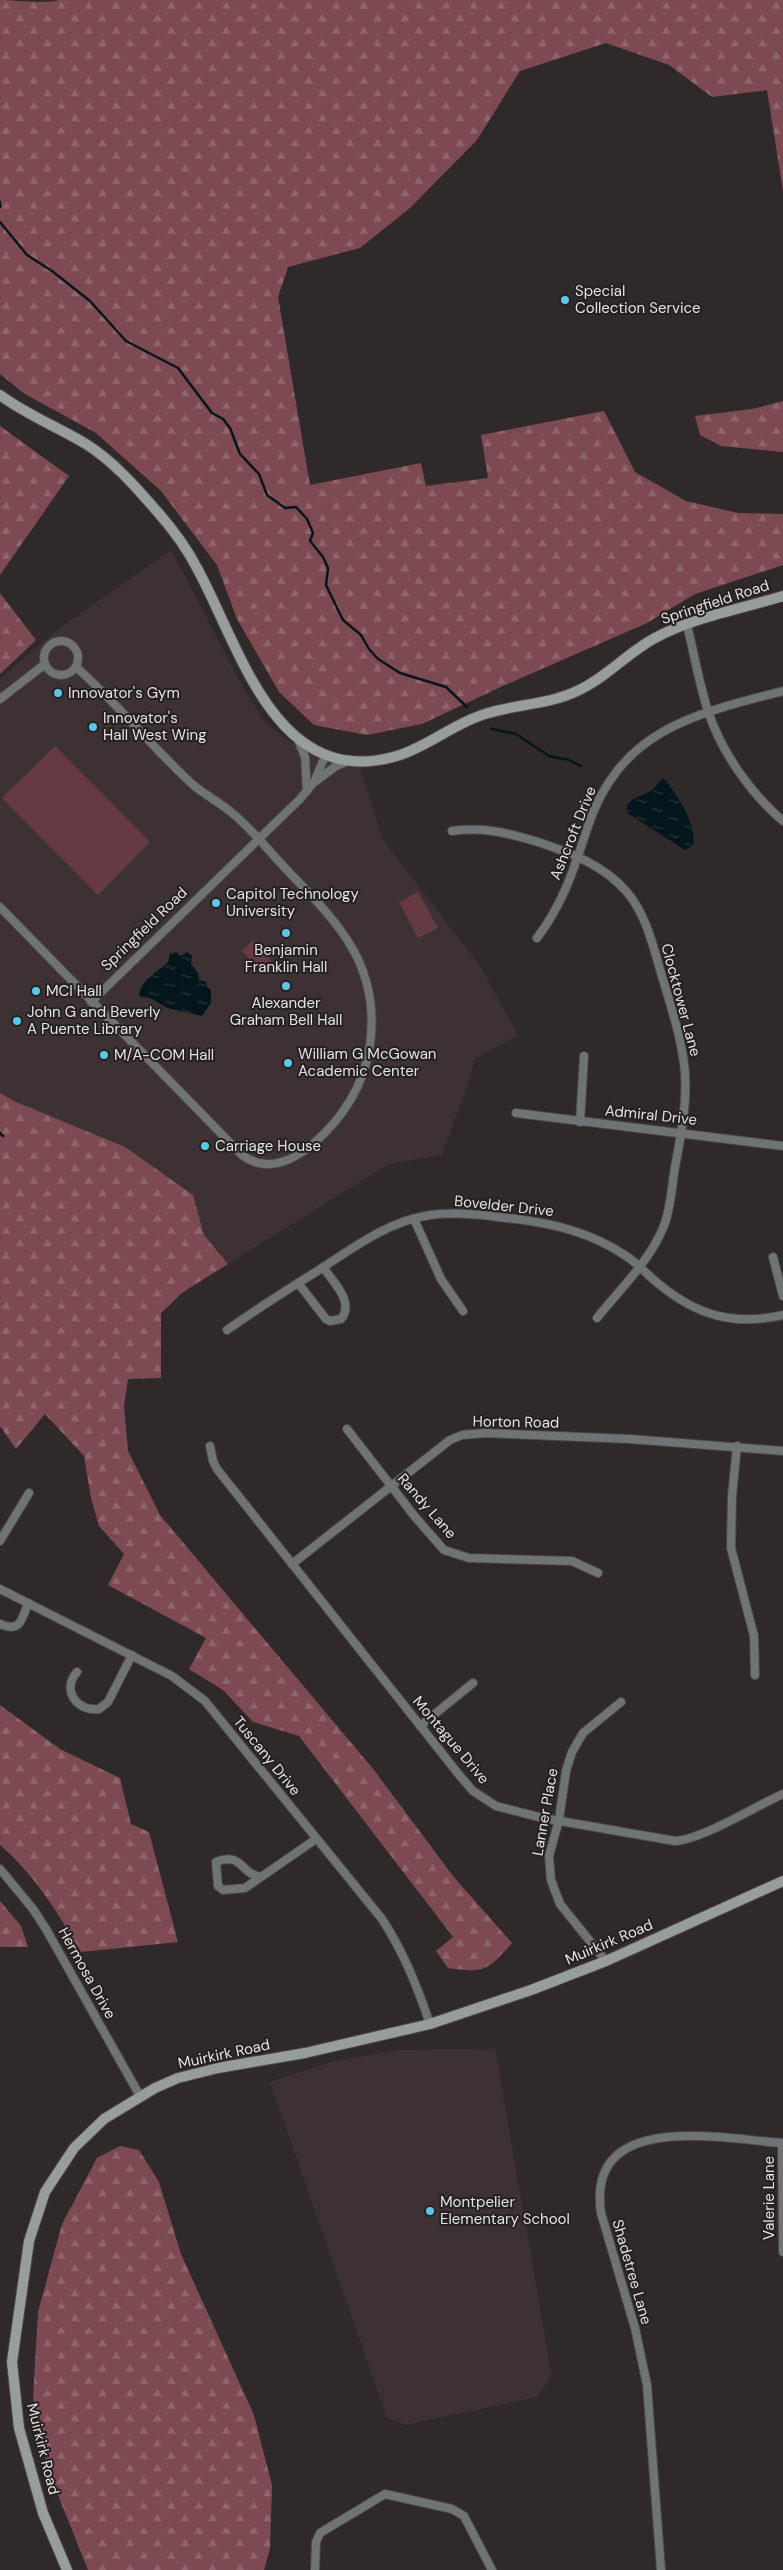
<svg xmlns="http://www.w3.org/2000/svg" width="783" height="2570" viewBox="0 0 783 2570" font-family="'DM Sans',sans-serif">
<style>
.built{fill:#3d3133}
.grass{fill:#653a43}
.forest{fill:url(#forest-firs)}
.water{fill:url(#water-ripples)}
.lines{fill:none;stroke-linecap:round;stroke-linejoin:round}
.stream{stroke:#04161c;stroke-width:2.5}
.street-casing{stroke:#4c4647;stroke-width:10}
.secondary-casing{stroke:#4c4647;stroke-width:12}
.street{stroke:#707374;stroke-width:8}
.secondary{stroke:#979c9d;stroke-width:10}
.poi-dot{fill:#5bc7e7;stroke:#252021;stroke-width:2}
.labels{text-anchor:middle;stroke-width:4;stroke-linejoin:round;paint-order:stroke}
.poi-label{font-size:15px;fill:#e4e1e1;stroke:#252021;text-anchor:start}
.street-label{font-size:15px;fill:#e4e1e1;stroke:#252021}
</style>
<defs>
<pattern id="forest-firs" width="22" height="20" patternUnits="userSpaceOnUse" patternTransform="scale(1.25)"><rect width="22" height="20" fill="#7d4a54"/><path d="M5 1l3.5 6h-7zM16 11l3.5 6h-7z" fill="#8f646c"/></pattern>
<pattern id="water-ripples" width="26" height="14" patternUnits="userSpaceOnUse" patternTransform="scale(1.25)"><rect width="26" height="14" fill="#04161c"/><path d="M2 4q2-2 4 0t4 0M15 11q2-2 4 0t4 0" fill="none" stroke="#28383d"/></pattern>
</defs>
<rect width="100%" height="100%" fill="#2f292a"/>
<g class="built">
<polygon points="171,550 245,691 263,719 286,740 329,759 360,767 383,840 480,966 518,1035 475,1059 469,1081 442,1155 389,1164 228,1264 204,1235 193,1195 0,1093 0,679 57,630"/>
<polygon points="495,2049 552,2376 537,2397 405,2425 387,2418 270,2082 332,2062 396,2050"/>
</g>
<g class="grass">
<polygon points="55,746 150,842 98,895 2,798"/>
<polygon points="418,892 438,928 418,938 399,902"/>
<polygon points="253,940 272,961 261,971 242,951"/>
</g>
<g class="forest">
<path d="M 0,0 C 13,0 48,4 58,0 L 783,0 L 783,191 L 767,90 L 712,97 L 669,65 L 606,43 L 520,71 L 477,140 L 410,208 L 360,248 L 288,267 L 278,297 L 310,485 L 421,463 L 426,486 L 488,478 L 481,435 L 604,411 L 635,472 L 686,501 L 738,513 L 783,514 L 783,565 L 695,594 L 647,623 L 505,685 L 422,724 L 367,735 L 314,725 L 279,692 L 237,619 L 217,565 L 161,491 L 96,433 L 25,394 L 0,374 Z"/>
<polygon points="783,401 783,452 721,446 700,435 695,416 752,409"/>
<polygon points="0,426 69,476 0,575"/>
<polygon points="0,593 36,640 0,674"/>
<path d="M 0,1093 L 16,1102 L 125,1147 L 193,1195 L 204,1235 L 228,1264 L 183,1292 L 161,1313 L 161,1378 L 128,1379 L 124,1406 L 128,1451 L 160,1515 L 374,1770 L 453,1876 L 512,1943 C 487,1971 485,1973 448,1968 L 436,1951 L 453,1937 L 299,1736 L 253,1722 L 223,1690 L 189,1669 L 206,1638 L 108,1585 L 124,1554 L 99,1526 L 91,1498 L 84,1456 L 45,1414 L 16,1449 L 0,1426 Z"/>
<path d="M 0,1705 L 60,1749 L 120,1778 L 131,1824 L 149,1832 L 178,1942 L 81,1952 C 58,1913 35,1875 0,1845 Z"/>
<polygon points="0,1901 21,1926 28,1947 0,1947"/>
<polygon points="120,2146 139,2150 159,2182 181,2254 254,2415 272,2485 270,2549 264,2570 88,2570 48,2470 33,2397 38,2312 62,2224 97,2158"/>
</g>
<g class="water">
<path d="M 663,778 C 676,792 698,826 693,846 L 685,850 L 626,812 C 627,797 642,797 652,790 C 656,786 659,782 663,778 Z"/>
<path d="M 176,952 L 181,956 L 187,952 L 192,956 L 191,964 L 198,973 L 199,980 L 207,982 L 206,985 L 211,991 L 211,1003 L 202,1016 L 167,1008 L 152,999 L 139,996 C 141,979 158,972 168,962 L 170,954 Z"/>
</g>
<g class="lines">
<g class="stream">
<polyline points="0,202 0,207"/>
<polyline points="0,222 27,255 52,271 90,301 126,341 178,368 212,413 223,419 230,428 240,454 259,474 267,495 285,508 296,507 307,519 313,533 310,541 323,557 328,568 326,585 343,620 361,635 369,649 378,659 400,673 446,687 467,707"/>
<polyline points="492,729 516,734 549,756 569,760 581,766"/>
<polyline points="0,1133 3,1136"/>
</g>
<g class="street-casing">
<g id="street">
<path d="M 687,625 C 694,653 699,683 708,711 C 721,751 750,793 783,821"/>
<circle cx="61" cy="658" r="17"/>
<polyline points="0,699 45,664"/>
<polyline points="297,737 305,757 307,791"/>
<polyline points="316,781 336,766 351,760"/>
<path d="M 452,831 C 483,826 512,834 541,843 C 573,854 603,865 626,891 C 644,911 652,941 659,966 C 669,1001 682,1037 685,1073 C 687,1104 681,1136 675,1167 C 672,1185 671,1205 665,1223 C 652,1259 620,1289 597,1318"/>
<path d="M 0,907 L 242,1155 C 266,1173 291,1162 313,1144 C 343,1118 364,1085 370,1045 C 381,964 337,922 286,869 C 268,850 251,828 231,812 C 218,801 203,794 191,783 C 151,746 117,703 76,667"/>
<path d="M 537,938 C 563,904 574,869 587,829 C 619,730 694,714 783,691"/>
<polyline points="91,1002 300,799 314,782 326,754"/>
<polyline points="516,1113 783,1146"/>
<polyline points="580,1122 584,1056"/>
<polyline points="414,1219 441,1279 463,1311"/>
<polyline points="773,1257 783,1296"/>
<path d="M 298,1283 L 326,1319 L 330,1321 L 341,1319 C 355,1302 333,1282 323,1267"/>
<path d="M 227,1330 C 257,1309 288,1289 319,1270 C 353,1248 388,1221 430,1215 C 459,1211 487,1216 516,1219 C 556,1224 592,1233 626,1256 C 639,1264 648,1276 660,1285 C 698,1316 735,1326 783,1315"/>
<polyline points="347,1429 416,1518 444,1550 469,1558 572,1561 598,1573"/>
<path d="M 210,1446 L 213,1461 L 217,1469 L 460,1776 L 473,1791 L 496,1806 L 543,1818 L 675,1841 C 701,1840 756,1806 783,1794"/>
<polyline points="737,1446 732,1496 731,1548 754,1636 755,1675"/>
<polyline points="0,1541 29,1493"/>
<polyline points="292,1564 450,1440 462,1435 485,1433 630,1439 783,1451"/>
<path d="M 0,1589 L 172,1676 L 205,1701 L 382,1919 C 404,1953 417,1986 430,2024"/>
<path d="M 0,1624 C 20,1633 22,1620 28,1603"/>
<path d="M 77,1672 C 61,1690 77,1712 99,1709 L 108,1702 L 132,1655"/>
<polyline points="420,1726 473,1683"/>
<polyline points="0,1869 33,1909 46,1929 140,2096"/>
<path d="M 261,1877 L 245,1888 L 223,1890 L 218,1886 L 216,1862 C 243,1852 239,1873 261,1877 L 316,1839"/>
<polyline points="606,1961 560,1904 551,1880 549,1856 559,1820 566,1771 572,1752 583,1733 621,1702"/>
<polyline points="782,2143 783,2252"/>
<polyline points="315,2570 316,2542 320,2533 385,2494 452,2509 464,2516 492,2570"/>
<path d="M 661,2570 L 647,2385 L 635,2328 L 601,2213 C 586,2109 721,2139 783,2143"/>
</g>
</g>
<g class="secondary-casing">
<g id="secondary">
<path d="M 0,395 C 27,415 58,427 86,444 C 113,461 135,486 155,509 C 172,528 187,548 198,570 C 241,649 277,794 400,755 C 430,745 455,723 485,714 C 515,704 548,705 577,691 C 606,678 627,653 655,638 C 694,617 741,609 783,596"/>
<polyline points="67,2570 43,2513 19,2428 12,2362 29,2241 45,2192 74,2148 104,2119 155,2088 178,2078 218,2068 305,2053 430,2024 531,1990 606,1961 783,1881"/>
</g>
</g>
<use href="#street" class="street"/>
<use href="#secondary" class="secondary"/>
</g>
<g class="poi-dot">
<circle cx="565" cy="300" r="5"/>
<circle cx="58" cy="693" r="5"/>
<circle cx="93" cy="727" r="5"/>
<circle cx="216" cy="903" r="5"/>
<circle cx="286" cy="933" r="5"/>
<circle cx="286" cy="986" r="5"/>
<circle cx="36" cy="991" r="5"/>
<circle cx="17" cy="1021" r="5"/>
<circle cx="104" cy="1055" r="5"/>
<circle cx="288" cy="1063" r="5"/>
<circle cx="205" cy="1146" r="5"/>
<circle cx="430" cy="2211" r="5"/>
</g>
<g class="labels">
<g class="poi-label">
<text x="575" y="296">Special<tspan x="575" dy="17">Collection Service</tspan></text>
<text x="68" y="698">Innovator's Gym</text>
<text x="103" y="723">Innovator's<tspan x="103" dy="17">Hall West Wing</tspan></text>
<text x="226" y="899">Capitol Technology<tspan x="226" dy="17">University</tspan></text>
<text x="286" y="955" text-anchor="middle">Benjamin<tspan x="286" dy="17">Franklin Hall</tspan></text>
<text x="46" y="996">MCI Hall</text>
<text x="286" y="1008" text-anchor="middle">Alexander<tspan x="286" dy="17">Graham Bell Hall</tspan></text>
<text x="27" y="1017">John G and Beverly<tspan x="27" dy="17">A Puente Library</tspan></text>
<text x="298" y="1059">William G McGowan<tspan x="298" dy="17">Academic Center</tspan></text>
<text x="114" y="1060">M/A-COM Hall</text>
<text x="215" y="1151">Carriage House</text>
<text x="440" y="2207">Montpelier<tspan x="440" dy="17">Elementary School</tspan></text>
</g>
<g class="street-label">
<text transform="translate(715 602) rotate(-18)" y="5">Springfield Road</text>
<text transform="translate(573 833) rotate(-68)" y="5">Ashcroft Drive</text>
<text transform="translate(144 929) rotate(-44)" y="5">Springfield Road</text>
<text transform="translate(681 1000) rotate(75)" y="5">Clocktower Lane</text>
<text transform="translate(651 1115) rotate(6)" y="5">Admiral Drive</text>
<text transform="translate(504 1206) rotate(6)" y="5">Bovelder Drive</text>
<text transform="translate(516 1422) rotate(1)" y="5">Horton Road</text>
<text transform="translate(427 1506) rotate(49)" y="5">Randy Lane</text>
<text transform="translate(451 1740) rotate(50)" y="5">Montague Drive</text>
<text transform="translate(267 1756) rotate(51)" y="5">Tuscany Drive</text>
<text transform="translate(545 1812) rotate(-80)" y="5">Lanner Place</text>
<text transform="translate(609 1942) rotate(-23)" y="5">Muirkirk Road</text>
<text transform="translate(87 1973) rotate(61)" y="5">Hermosa Drive</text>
<text transform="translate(224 2054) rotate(-12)" y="5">Muirkirk Road</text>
<text transform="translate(769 2198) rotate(-90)" y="5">Valerie Lane</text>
<text transform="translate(632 2272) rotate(74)" y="5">Shadetree Lane</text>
<text transform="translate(43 2449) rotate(76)" y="5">Muirkirk Road</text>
</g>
</g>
</svg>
